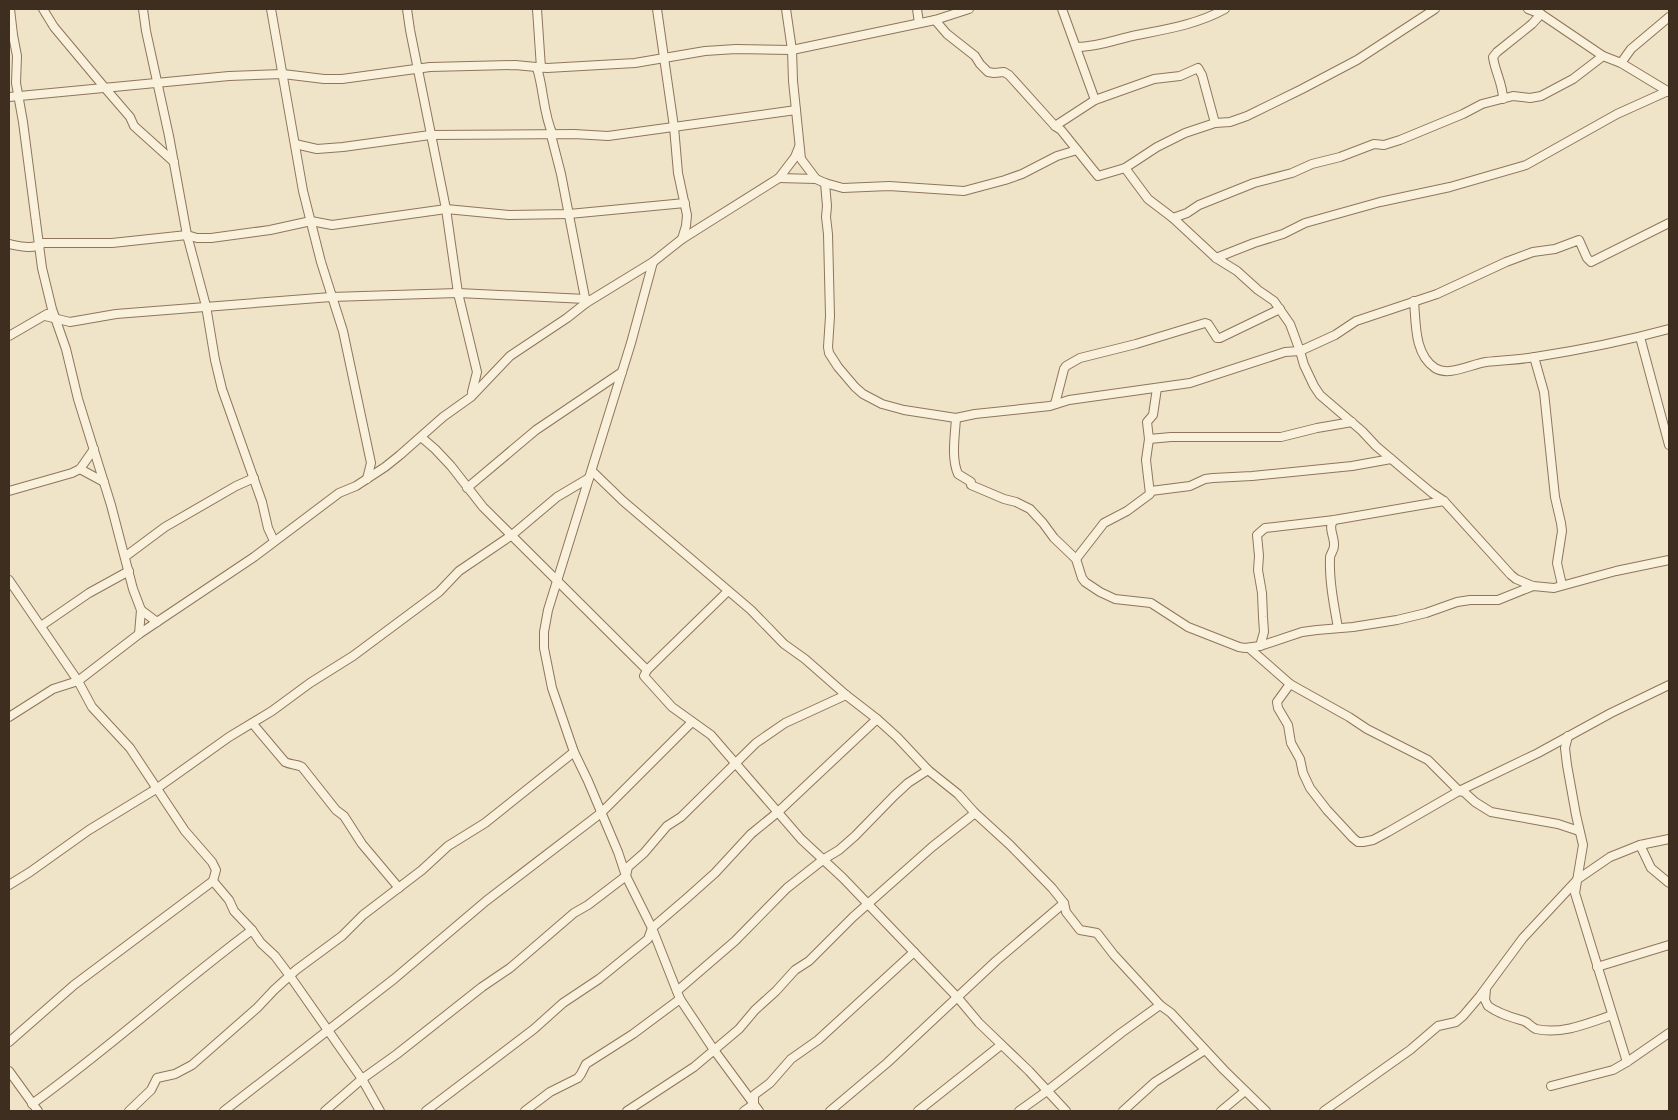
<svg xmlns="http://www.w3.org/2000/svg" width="1678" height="1120" viewBox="0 0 1678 1120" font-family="Literata,serif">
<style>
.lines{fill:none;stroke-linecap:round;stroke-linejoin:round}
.minor-casing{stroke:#8d765c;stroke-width:10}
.minor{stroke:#faf1dc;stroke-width:8}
</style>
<rect width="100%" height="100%" fill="#f0e4c8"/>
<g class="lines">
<g class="minor-casing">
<g id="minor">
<polyline points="10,9 13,35 17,56 16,83 23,122 42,268 52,309 66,349 78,399 111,505 133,589 141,610 139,634"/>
<polyline points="43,9 54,27 105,88 130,117 134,126 174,162"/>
<polyline points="143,9 146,31 169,136 187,235 206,306 215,360 222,389 262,502 268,528 274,541"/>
<polyline points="271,9 303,191 321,262 343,331 371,463 367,479"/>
<polyline points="407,9 410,30 446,209 458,293 477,372 472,392"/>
<polyline points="537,9 541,68"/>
<polyline points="657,9 674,127 678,173 687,215 686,226 682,239"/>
<polyline points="786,9 792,50 793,81 801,159 816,179 825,183 843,188 889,186 964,191 1005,180 1022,174 1057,156 1077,150"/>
<polyline points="917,9 919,23"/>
<polyline points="1062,9 1095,100"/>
<polyline points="1528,9 1541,14 1603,56 1621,63 1669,92"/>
<polyline points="935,20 947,34 975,56 980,64 988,72 994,73 1004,72 1009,75 1055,126 1061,130 1098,176 1125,168 1157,147 1185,133 1215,123 1230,122 1247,116 1302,89 1357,60 1435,9"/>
<path d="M 1077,47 C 1098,47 1117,39 1137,35 C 1168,29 1198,24 1225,9"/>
<polyline points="1621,63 1631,49 1669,17"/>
<path d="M 537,68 C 544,90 543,114 553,135"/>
<polyline points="9,97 229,76 283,74 324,79 342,79 430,67 515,65 547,68 635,63 705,51 736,49 792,50 935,20 969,9"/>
<path d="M 1503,99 C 1503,84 1495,72 1493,57 L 1497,52 L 1532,24 L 1541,14"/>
<polyline points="1055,126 1095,100 1154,79 1180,76 1198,68 1202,75 1215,123"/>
<polyline points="551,135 561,174 586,303"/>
<polyline points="295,144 317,149 343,147 430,135 574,134 608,136 796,110"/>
<polyline points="1125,168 1148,199 1173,218 1216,258 1237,271 1258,290 1274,301 1290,324 1300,351 1304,365 1314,386 1320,395 1362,431 1376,446 1409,474 1432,493 1444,501 1511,575 1516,579 1533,586 1554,588 1616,571 1669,560"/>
<polyline points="779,178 816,179"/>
<polyline points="825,183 827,206 826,217 828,234 830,316 828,347 829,353 838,367 855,387 863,394 882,404 904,410 956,418 975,414 1050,406 1069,400 1190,383 1285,352 1300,351 1335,335 1356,321 1437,294 1506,262 1533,252 1555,249 1579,240 1587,258 1591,262 1669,223"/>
<polyline points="1173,218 1187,213 1199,205 1254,183 1292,173 1312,164 1340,157 1374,144 1384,145 1400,140 1463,114 1482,104 1513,96 1530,98 1541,96 1573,79 1603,56"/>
<path d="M 9,244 C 19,246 34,250 43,243 L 112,243 L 187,235 L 197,238 L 211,238 L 270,230 L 311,221 L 332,225 L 446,209 L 509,215 L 569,214 L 685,203"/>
<polyline points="1216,258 1254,243 1283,234 1305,223 1380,202 1450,187 1526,165 1617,114 1668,91"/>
<polyline points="653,262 631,343 548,610 544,632 544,648 552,688 574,752 588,781 618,852 626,876 652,928 680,999 714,1050 759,1111"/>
<path d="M 1414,301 C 1416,323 1414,354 1435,368 C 1449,377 1471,364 1486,362 C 1502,360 1519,360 1535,357 C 1580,350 1625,341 1669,329"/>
<polyline points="45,316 70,322 116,314 331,297 458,293 586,299"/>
<polyline points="9,336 47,314"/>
<polyline points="1640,337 1669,445"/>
<polyline points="1534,357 1544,392 1555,497 1561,523 1562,531 1557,563 1562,585"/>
<polyline points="1055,404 1064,369 1066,366 1080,358 1136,344 1205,323 1208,324 1217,338 1220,338 1280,309"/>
<path d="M 956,418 C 955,436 951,458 958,474 L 971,482 L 971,485 L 1004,499 L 1016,502 L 1030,509 L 1043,523 L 1054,538 L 1076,559 L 1082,578 L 1085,582 L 1100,592 L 1115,599 L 1151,603 L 1188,627 L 1239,647 L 1245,648 L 1260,646 L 1302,632 L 1317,630 L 1353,627 L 1397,620 L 1426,613 L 1457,602 L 1470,600 L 1498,600 L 1533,586"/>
<polyline points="421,437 435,449 451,466 483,507 647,670 644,676 672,707 711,735 801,839 843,878 958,998 979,1023 1029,1071 1066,1111"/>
<polyline points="1149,439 1171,437 1281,437 1317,428 1352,422"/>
<polyline points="80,469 104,482"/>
<polyline points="592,471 623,501 751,610 784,644 805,659 846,695 877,719 897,737 928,770 958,794 975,813 1010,845 1052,888 1064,903 1066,912 1080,930 1097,933 1114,955 1160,1005 1171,1013 1224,1070 1266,1111"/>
<polyline points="467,488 536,430 622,372"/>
<polyline points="9,491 72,473 80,469 94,449"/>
<polyline points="1151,491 1190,486 1205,479 1213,478 1252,476 1352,466 1391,459"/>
<path d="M 1334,520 C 1327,527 1335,537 1334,546 C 1334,550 1331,553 1330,557 C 1329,581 1334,605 1338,628"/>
<polyline points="126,556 165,527 236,486 254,478"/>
<polyline points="1076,559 1104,523 1127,511 1150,494 1146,460 1149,439 1147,422 1153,415 1157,388"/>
<polyline points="9,580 78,681 92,707 130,748 185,831 212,862 216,870 213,881 229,900 234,911 252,930 261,943 275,956 290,976 362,1079 380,1111"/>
<polyline points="141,610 157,622"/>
<polyline points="41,626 89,593 129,571"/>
<polyline points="1260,646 1264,632 1263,617 1262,593 1258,570 1259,556 1257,535 1265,528 1334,520 1444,501"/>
<polyline points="1249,648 1290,684 1349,717 1367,729 1428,760 1459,791 1464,792 1475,802 1491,812 1558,824 1579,831"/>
<polyline points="647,670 728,591"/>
<polyline points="1290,684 1277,702 1278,708 1288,725 1291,743 1300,759 1303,773 1310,788 1327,810 1353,838 1358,842 1363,842 1373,840 1388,832 1459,791 1538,753 1611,713 1669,685"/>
<polyline points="9,717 53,689 78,681 139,634 254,557 339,493 356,486 385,467 400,455 443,417 471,397 510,356 567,318 586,303 653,262 682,239 779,178 795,157 799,147"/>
<path d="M 253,724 L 285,762 C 291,765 297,764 302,767 L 336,810 L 344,816 L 362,844 L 399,888"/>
<polyline points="1568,736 1565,748 1567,765 1576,815 1583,845 1575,893 1627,1062"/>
<polyline points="1640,845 1651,868 1669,883"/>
<polyline points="9,885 30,872 89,830 156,789 229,737 272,711 310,683 353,656 439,592 459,571 512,535 557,497 589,478"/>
<polyline points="1597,967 1669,945"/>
<path d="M 1486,989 L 1485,1000 L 1488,1006 C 1499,1014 1511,1017 1524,1021 C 1529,1023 1531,1027 1536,1029 C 1561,1035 1589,1023 1612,1015"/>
<polyline points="677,991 735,941 787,888 824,859 839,850 855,836 894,796 908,783 928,770"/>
<polyline points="9,1042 74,985 213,881"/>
<polyline points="9,1071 38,1111"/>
<polyline points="1551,1086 1613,1070 1627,1062 1669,1033"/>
<path d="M 32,1104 C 108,1049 177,986 252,930"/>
<polyline points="129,1111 151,1090 157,1078 175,1074 192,1065 257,1008 274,990 296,970 342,936 363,915 422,870 448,846 485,823 574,752"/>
<polyline points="224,1111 394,979 486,901 601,813 692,722"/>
<polyline points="325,1111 362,1079 397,1054 482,987 510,968 574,913 588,905 626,876 628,867 644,853 667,826 681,817 756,743 785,723 846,695"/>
<polyline points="426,1111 534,1029 563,1003 599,979 648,939 652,928 687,898 715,873 751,834 778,812 877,719"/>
<polyline points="525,1111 550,1092 578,1078 581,1074 586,1064 633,1034 680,999"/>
<polyline points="627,1111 694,1067 739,1029 755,1010 776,991 795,970 809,961 853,917 932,847 975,813"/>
<polyline points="744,1111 754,1104 754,1095 770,1083 791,1059 818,1040 914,952"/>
<polyline points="830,1111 887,1063 996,961 1064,903"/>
<polyline points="918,1111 1001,1045"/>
<polyline points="1019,1111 1047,1091 1121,1033 1160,1005"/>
<polyline points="1123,1111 1155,1082 1205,1050"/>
<polyline points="1221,1111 1245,1091"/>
<polyline points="1324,1111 1410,1050 1438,1026 1456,1022 1463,1016 1480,996 1523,938 1578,879 1610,857 1640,845 1669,839"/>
</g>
</g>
<use href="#minor" class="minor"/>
</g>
<rect width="1678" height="1120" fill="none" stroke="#3d2e20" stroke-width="20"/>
</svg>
